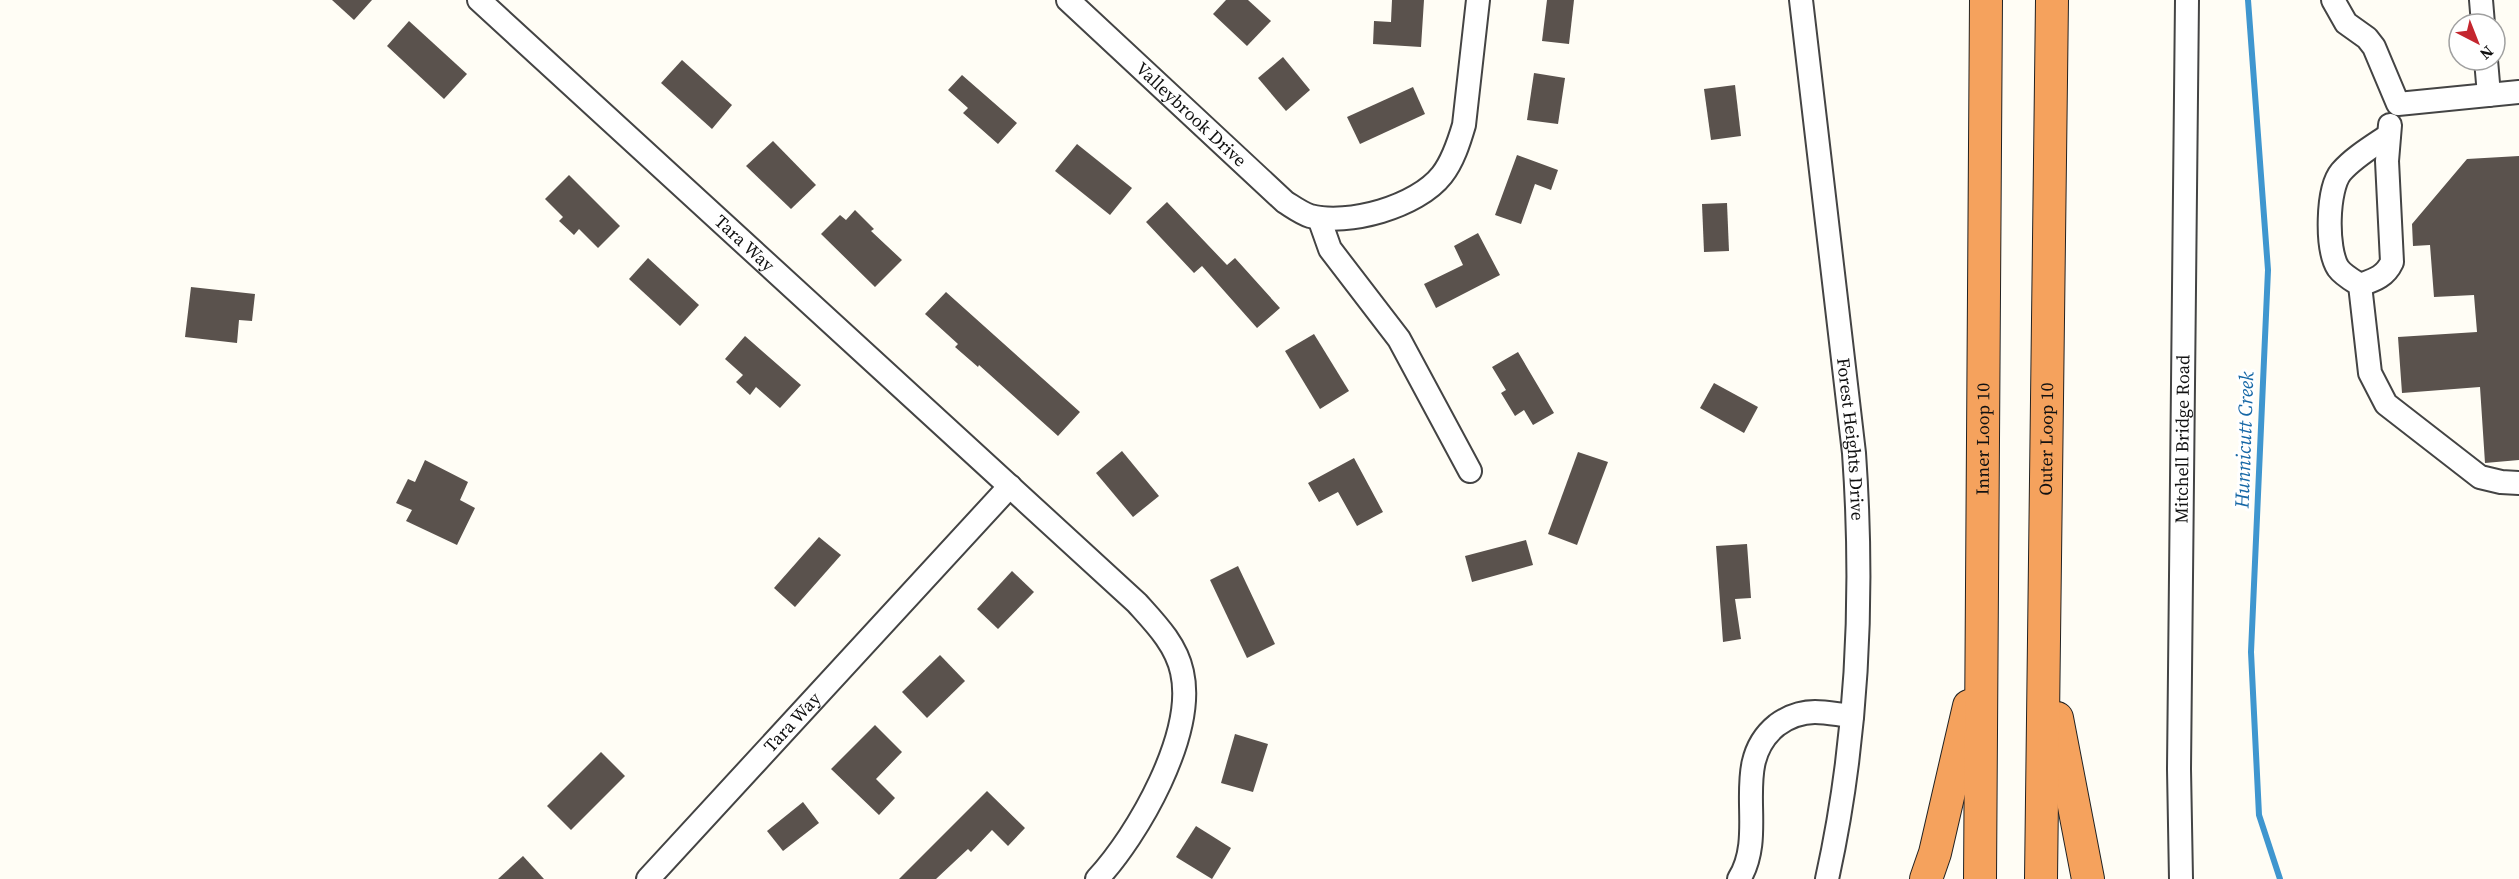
<svg xmlns="http://www.w3.org/2000/svg" width="2519" height="879" viewBox="0 0 2519 879" font-family="'Source Serif 4',serif">
<style>
.lines{fill:none;stroke-linecap:round;stroke-linejoin:round}
.stream{stroke:#3f96cf;stroke-width:6}
.building{fill:#5a524d}
.minor-casing{stroke:#444;stroke-width:26}
.highway-casing{stroke:#222;stroke-width:34}
.minor{stroke:#fff;stroke-width:22}
.highway{stroke:#f5a25d;stroke-width:32}
.labels{text-anchor:middle;stroke-width:6;stroke-linejoin:round;paint-order:stroke}
.street-label{font-size:18px;fill:#111;stroke:#fff}
.water-label{font-size:20px;font-style:italic;fill:#1768a6;stroke:#fff}
</style>
<rect width="100%" height="100%" fill="#fffdf5"/>
<g class="lines">
<polyline class="stream" points="2248,0 2268,270 2251,652 2259,815 2280,879"/>
</g>
<g class="building">
<polygon points="332,0 372,0 354,20"/>
<polygon points="1226,0 1248,0 1271,21 1247,46 1213,14"/>
<polygon points="1392,0 1424,0 1421,47 1373,44 1374,21 1391,22"/>
<polygon points="1547,0 1574,0 1569,44 1542,41"/>
<polygon points="409,21 467,74 444,99 387,46"/>
<polygon points="1283,57 1310,90 1286,111 1258,78"/>
<polygon points="682,60 732,105 712,129 661,83"/>
<polygon points="1534,73 1565,78 1558,124 1527,120"/>
<polygon points="962,75 1017,123 998,144 963,113 968,108 948,90"/>
<polygon points="1735,85 1741,136 1711,140 1704,89"/>
<polygon points="1413,87 1425,114 1360,144 1347,117"/>
<polygon points="773,141 816,185 791,209 746,166"/>
<polygon points="1077,144 1132,188 1110,215 1055,171"/>
<polygon points="1517,155 1558,170 1551,190 1535,184 1521,224 1495,215"/>
<polygon points="2519,156 2519,460 2485,463 2480,387 2402,393 2398,337 2477,332 2474,295 2434,297 2430,245 2413,246 2412,224 2467,159"/>
<polygon points="569,175 620,226 598,248 579,229 574,235 559,221 563,217 545,199"/>
<polygon points="1167,202 1227,265 1235,258 1280,308 1257,328 1202,266 1194,273 1146,222"/>
<polygon points="1727,203 1729,251 1704,252 1702,204"/>
<polygon points="855,210 874,229 871,231 902,260 875,287 821,234 840,215 846,220"/>
<polygon points="1478,233 1500,275 1436,308 1424,284 1463,265 1454,246"/>
<polygon points="648,258 699,305 680,326 629,279"/>
<polygon points="191,287 255,294 252,321 239,320 237,343 185,337"/>
<polygon points="946,292 1080,412 1058,436 979,365 978,367 955,347 958,344 925,314"/>
<polygon points="1314,334 1349,391 1320,409 1285,351"/>
<polygon points="745,336 801,385 780,408 756,387 750,395 736,382 743,375 725,359"/>
<polygon points="1518,352 1554,413 1533,425 1524,410 1515,416 1501,393 1506,390 1492,367"/>
<polygon points="1714,383 1758,407 1744,433 1700,408"/>
<polygon points="1122,451 1159,496 1133,517 1096,473"/>
<polygon points="1578,452 1608,462 1577,545 1548,534"/>
<polygon points="1354,458 1383,512 1357,526 1338,492 1319,502 1308,483"/>
<polygon points="425,460 468,482 460,500 475,508 457,545 406,521 412,510 396,503 408,479 415,482"/>
<polygon points="819,537 841,555 795,607 774,588"/>
<polygon points="1526,540 1533,565 1472,582 1465,556"/>
<polygon points="1747,544 1751,598 1735,599 1741,639 1723,642 1716,546"/>
<polygon points="1238,566 1275,644 1247,658 1210,580"/>
<polygon points="1012,571 1034,592 998,629 977,609"/>
<polygon points="940,655 965,681 927,718 902,692"/>
<polygon points="875,725 902,752 876,779 895,798 879,815 831,769"/>
<polygon points="1235,734 1268,744 1253,792 1221,783"/>
<polygon points="601,752 625,776 571,830 547,806"/>
<polygon points="987,791 1025,828 1008,846 992,830 971,852 968,849 936,879 899,879"/>
<polygon points="803,802 819,823 783,851 767,831"/>
<polygon points="1196,826 1231,848 1212,879 1176,857"/>
<polygon points="523,856 544,879 498,879"/>
</g>
<g class="lines">
<g class="minor-casing">
<g id="minor">
<path id="s1" d="M 479,0 L 1137,603 C 1155,623 1176,644 1182,672 C 1196,734 1138,835 1097,879"/>
<path id="s2" d="M 1068,0 L 1285,202 C 1293,207 1301,213 1310,216 C 1348,226 1417,207 1442,175 C 1453,161 1459,142 1464,125 L 1478,0"/>
<path id="s3" d="M 1801,0 L 1854,453 C 1864,595 1858,739 1827,879"/>
<polyline points="2333,0 2346,23 2367,38 2374,47 2398,104 2519,92"/>
<polyline points="2481,0 2483,24"/>
<polyline points="2486,60 2489,95"/>
<path d="M 2389,135 C 2373,146 2354,157 2341,172 C 2327,189 2326,249 2338,268 C 2343,275 2352,280 2360,285 L 2370,373 L 2386,404 L 2480,477 L 2501,482 L 2519,483"/>
<polyline points="1319,218 1330,249 1399,339 1470,471"/>
<path d="M 2360,285 C 2374,280 2385,277 2392,262 L 2387,161 L 2390,125"/>
<path id="s4" d="M 648,879 L 1010,486"/>
<path d="M 1739,879 C 1769,831 1728,764 1777,725 C 1788,717 1802,712 1815,712 C 1827,712 1840,715 1852,716"/>
<path id="s5" d="M 2181,879 L 2179,769 L 2187,0"/>
</g>
</g>
<g class="highway-casing">
<g id="highway">
<polyline points="2057,718 2088,879"/>
<polyline points="1926,879 1935,853 1969,706"/>
<path id="s6" d="M 1980,879 L 1986,0"/>
<path id="s7" d="M 2041,879 L 2052,0"/>
</g>
</g>
<use href="#minor" class="minor"/>
<use href="#highway" class="highway"/>
</g>
<g class="labels">
<g class="street-label">
<text dy="6" stroke="none"><textPath href="#s2" startOffset="168">Valleybrook Drive</textPath></text>
<text dy="6" stroke="none"><textPath href="#s1" startOffset="360">Tara Way</textPath></text>
<text dy="6" stroke="none"><textPath href="#s3" startOffset="442">Forest Heights Drive</textPath></text>
<text dy="6" stroke="none"><textPath href="#s6" startOffset="440">Inner Loop 10</textPath></text>
<text dy="6" stroke="none"><textPath href="#s7" startOffset="440">Outer Loop 10</textPath></text>
<text dy="6" stroke="none"><textPath href="#s5" startOffset="440">Mitchell Bridge Road</textPath></text>
<text dy="6" stroke="none"><textPath href="#s4" startOffset="213">Tara Way</textPath></text>
</g>
<g class="water-label">
<text transform="translate(2244 440) rotate(-88)" y="7">Hunnicutt Creek</text>
</g>
</g>
<g transform="translate(2477 42) rotate(138)"><circle r="28" fill="#ffffff" stroke="#a0a0a0" stroke-width="1.5"/>
<path d="M0-4.5L10 22L0 15L-10 22Z" fill="#c4262e"/>
<text y="-9" font-size="16" font-weight="bold" text-anchor="middle" fill="#111111">N</text>
</g>
</svg>
